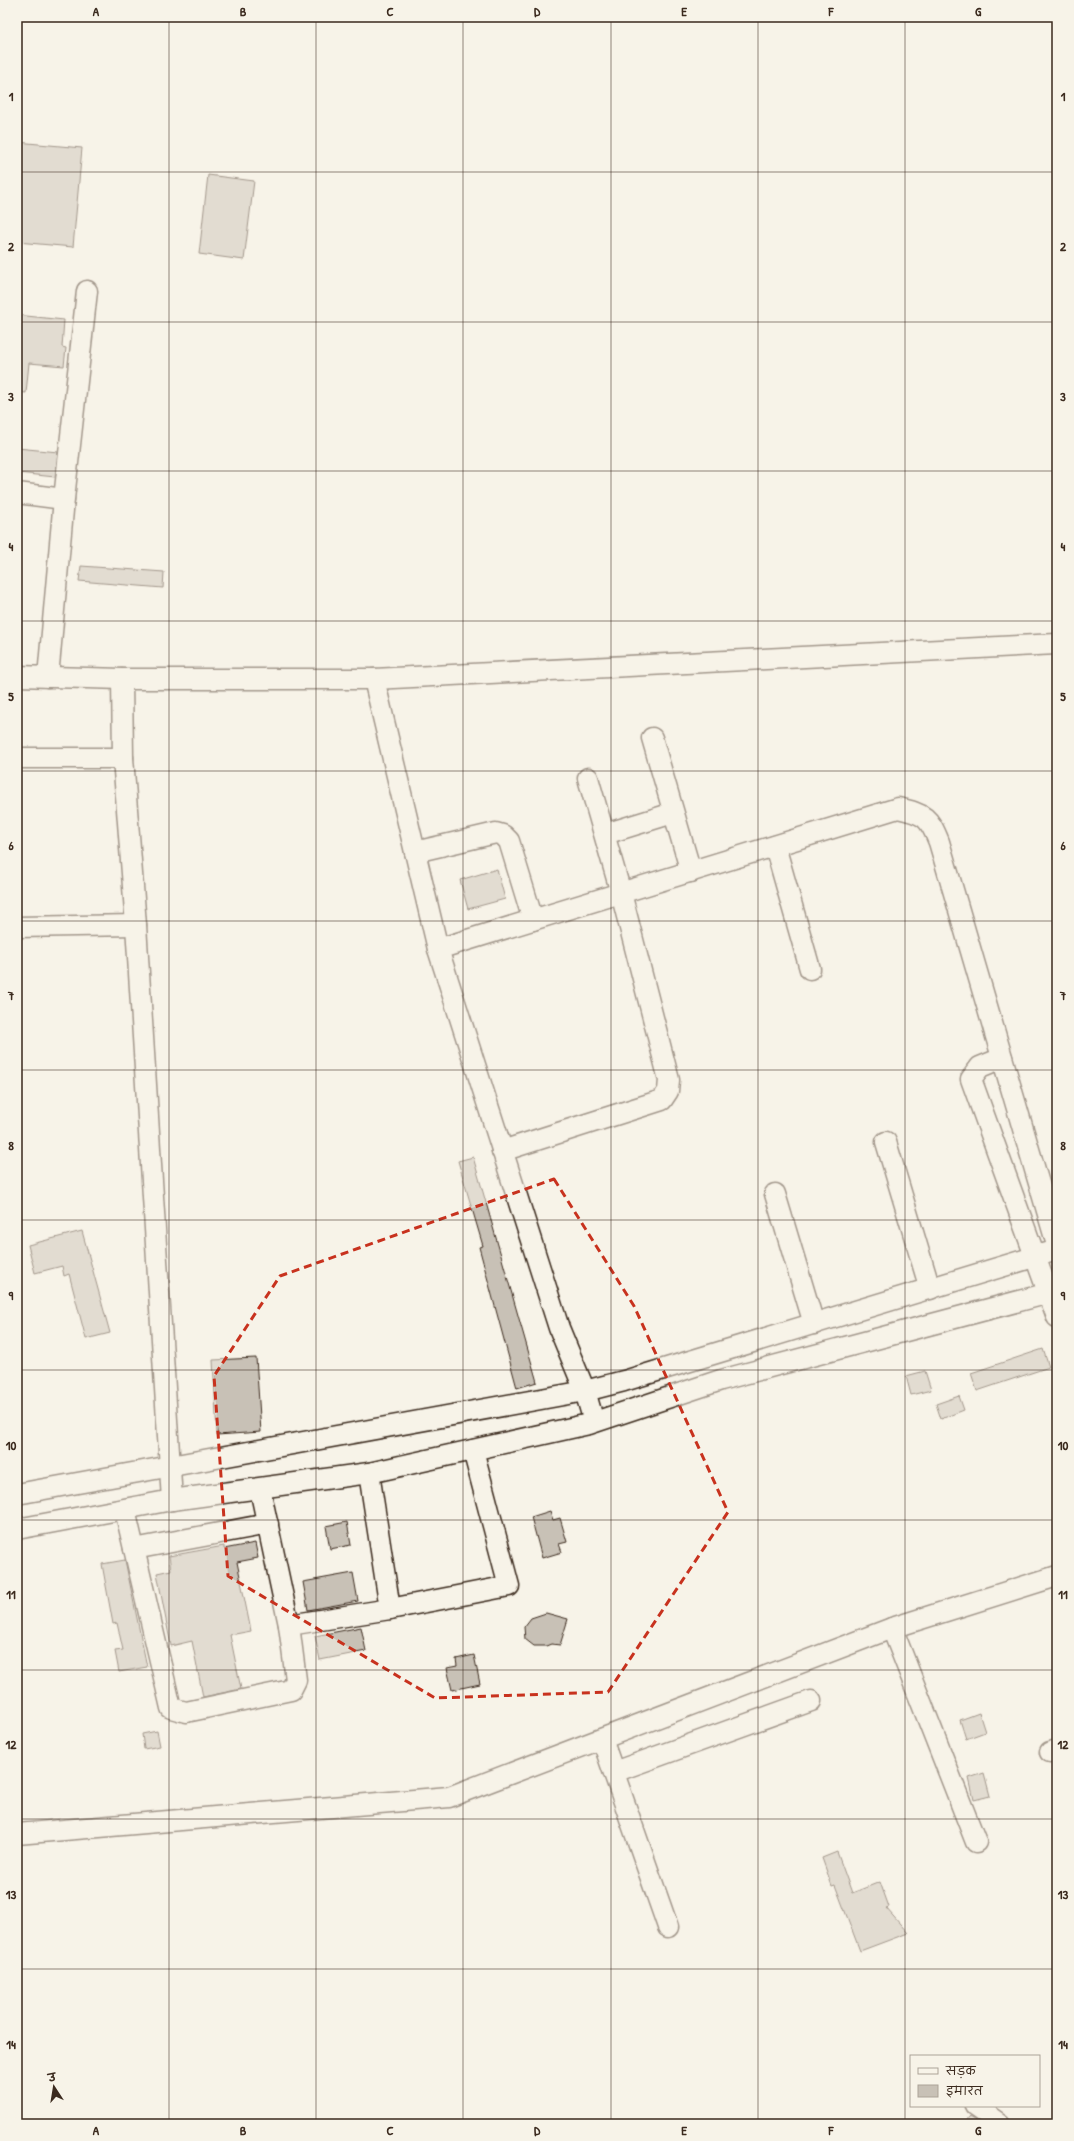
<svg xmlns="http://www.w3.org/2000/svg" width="1074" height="2141" viewBox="0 0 1074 2141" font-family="'Patrick Hand','Playpen Sans Deva',sans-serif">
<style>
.building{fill:#c8c1b6;stroke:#3b2a1e}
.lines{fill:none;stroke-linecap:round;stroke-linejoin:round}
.minor-casing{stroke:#3b2a1e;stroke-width:23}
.minor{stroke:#f7f3e8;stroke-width:20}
.marked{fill:none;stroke:#c8321e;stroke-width:3;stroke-dasharray:8 5;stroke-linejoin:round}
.grid{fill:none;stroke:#3b2a1e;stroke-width:1;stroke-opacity:0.55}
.neatline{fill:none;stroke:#3b2a1e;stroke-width:1.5}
.grid-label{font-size:13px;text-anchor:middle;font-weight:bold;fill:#3b2a1e}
</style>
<rect width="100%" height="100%" fill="#f7f3e8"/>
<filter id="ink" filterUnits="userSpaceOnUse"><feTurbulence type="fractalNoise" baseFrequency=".025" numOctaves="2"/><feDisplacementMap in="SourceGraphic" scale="8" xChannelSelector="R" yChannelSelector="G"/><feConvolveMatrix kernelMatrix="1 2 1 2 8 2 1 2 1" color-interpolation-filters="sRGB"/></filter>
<g filter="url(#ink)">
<g class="building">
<polygon points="17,142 82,148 73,247 17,242"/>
<polygon points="208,175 254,181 244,260 199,254"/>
<polygon points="17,315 64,320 62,347 66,348 64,366 29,363 26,393 17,392"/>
<polygon points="17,448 58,452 55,477 17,473"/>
<polygon points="81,566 164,572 163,588 79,581"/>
<polygon points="497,869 505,899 468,909 460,880"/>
<polygon points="473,1157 537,1382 517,1388 479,1247 483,1246 458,1161"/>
<polygon points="82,1231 110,1333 86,1339 69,1274 64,1276 62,1266 35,1273 28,1245"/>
<polygon points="1043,1349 1049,1367 977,1391 971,1373"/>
<polygon points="256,1358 261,1432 217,1435 213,1360"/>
<polygon points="925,1371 931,1390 911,1395 906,1376"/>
<polygon points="959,1396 964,1410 941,1419 936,1404"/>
<polygon points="550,1511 553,1520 560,1518 567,1542 559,1544 562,1552 542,1558 531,1517"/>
<polygon points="347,1522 351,1545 330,1549 326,1526"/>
<polygon points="255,1543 258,1558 237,1562 251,1631 230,1635 241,1689 203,1697 192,1641 171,1646 157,1573 171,1570 169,1556 224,1546 224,1549"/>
<polygon points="125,1560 147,1667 119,1672 115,1651 123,1650 117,1623 113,1624 102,1564"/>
<polygon points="353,1573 358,1601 308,1610 303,1582"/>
<polygon points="546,1613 568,1619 560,1645 551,1644 546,1646 534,1646 525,1639 524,1627 531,1618"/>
<polygon points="361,1627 366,1651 320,1660 315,1636"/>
<polygon points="474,1655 480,1684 452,1690 447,1668 457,1666 456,1659"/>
<polygon points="979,1713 985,1732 966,1739 960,1720"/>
<polygon points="157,1731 160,1746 144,1749 142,1734"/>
<polygon points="984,1773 990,1796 974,1800 969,1778"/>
<polygon points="837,1852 852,1893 880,1882 889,1907 886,1908 908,1933 860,1951 835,1885 832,1886 822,1858"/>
<polygon points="970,2117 981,2124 964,2124"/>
</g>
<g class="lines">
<g class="minor-casing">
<g id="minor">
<polyline points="17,493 64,499"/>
<polyline points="17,676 122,679 374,679 1057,644"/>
<polyline points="48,677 64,499 87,291"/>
<polyline points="122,679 123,758 136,925 172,1500"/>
<polyline points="374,679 438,949 559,1328 585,1391 594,1422"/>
<polyline points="652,738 691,872"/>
<polyline points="17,758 123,758"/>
<polyline points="605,834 673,813"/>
<polyline points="775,846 810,969"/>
<polyline points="415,852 496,833 503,835 509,841 533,920"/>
<polyline points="17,927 136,925"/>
<path d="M 438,949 L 898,808 C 925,814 929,817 939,842 L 1057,1245"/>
<polyline points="1002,1058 980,1067 971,1079 1057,1317"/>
<polyline points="886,1142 930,1289"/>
<polyline points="502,1151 662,1100 668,1091 669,1080 621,893 588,778"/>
<polyline points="775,1194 814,1324"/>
<polyline points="369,1473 390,1609"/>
<polyline points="17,1494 585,1391 624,1381 1057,1250"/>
<polyline points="125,1510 171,1708 186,1712 291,1690 296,1680 289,1625 260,1489"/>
<polyline points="17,1529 172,1500 369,1473 589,1424 721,1380 1057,1291"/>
<polyline points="134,1549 268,1524"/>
<polyline points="289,1625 390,1609 509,1586 473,1450"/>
<polyline points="892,1628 976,1842"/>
<polyline points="602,1739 668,1927"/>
<polyline points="1050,1752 1057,1750"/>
<polyline points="614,1772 811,1701"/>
<polyline points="17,1834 449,1797 892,1628 1057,1576"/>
<polyline points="975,2106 1001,2124"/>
</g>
</g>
<use href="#minor" class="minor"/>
</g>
</g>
<path d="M0 0H1074V2141H0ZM 554,1179 L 634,1306 L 728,1512 L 608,1692 L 435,1698 L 228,1576 L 214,1376 L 280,1276 Z" fill="#f7f3e8" fill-opacity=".55" fill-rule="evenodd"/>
<path class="marked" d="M 554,1179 L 634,1306 L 728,1512 L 608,1692 L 435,1698 L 228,1576 L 214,1376 L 280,1276 Z"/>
<path class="grid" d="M 169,17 L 169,2124M 316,17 L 316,2124M 463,17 L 463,2124M 611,17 L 611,2124M 758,17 L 758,2124M 905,17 L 905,2124M 17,172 L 1057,172M 17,322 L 1057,322M 17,471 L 1057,471M 17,621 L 1057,621M 17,771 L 1057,771M 17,921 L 1057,921M 17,1070 L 1057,1070M 17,1220 L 1057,1220M 17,1370 L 1057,1370M 17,1520 L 1057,1520M 17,1670 L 1057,1670M 17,1819 L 1057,1819M 17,1969 L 1057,1969"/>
<rect width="1074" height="2141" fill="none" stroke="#f7f3e8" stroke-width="44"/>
<rect x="910" y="2055" width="130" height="52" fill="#f7f3e8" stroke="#aca397"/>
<rect x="918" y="2068" width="20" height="6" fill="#f7f3e8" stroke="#aca397"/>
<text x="946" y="2075" font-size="12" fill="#3b2a1e">सड़क</text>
<rect x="918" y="2085" width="20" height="12" fill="#c8c1b6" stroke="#aca397"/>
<text x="946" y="2095" font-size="12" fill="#3b2a1e">इमारत</text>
<g transform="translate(54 2087) rotate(348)" stroke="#f7f3e8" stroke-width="3" paint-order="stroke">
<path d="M0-3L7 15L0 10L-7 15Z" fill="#3b2a1e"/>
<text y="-6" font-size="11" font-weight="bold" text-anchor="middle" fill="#3b2a1e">उ</text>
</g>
<rect x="22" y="22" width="1030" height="2097" class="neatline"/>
<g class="grid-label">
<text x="96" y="16">A</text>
<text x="243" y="16">B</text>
<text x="390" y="16">C</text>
<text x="537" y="16">D</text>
<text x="684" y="16">E</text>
<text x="831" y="16">F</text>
<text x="978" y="16">G</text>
<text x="11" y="101">1</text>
<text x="1063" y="101">1</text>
<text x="11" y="251">2</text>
<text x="1063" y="251">2</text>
<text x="11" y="401">3</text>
<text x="1063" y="401">3</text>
<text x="11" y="551">4</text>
<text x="1063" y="551">4</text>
<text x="11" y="701">5</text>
<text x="1063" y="701">5</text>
<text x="11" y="850">6</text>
<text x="1063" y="850">6</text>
<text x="11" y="1000">7</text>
<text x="1063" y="1000">7</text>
<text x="11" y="1150">8</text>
<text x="1063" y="1150">8</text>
<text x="11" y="1300">9</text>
<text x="1063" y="1300">9</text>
<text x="11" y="1450">10</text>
<text x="1063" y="1450">10</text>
<text x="11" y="1599">11</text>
<text x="1063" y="1599">11</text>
<text x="11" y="1749">12</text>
<text x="1063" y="1749">12</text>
<text x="11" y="1899">13</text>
<text x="1063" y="1899">13</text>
<text x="11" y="2049">14</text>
<text x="1063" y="2049">14</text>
<text x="96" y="2135">A</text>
<text x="243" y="2135">B</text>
<text x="390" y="2135">C</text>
<text x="537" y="2135">D</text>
<text x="684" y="2135">E</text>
<text x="831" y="2135">F</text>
<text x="978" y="2135">G</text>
</g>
</svg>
